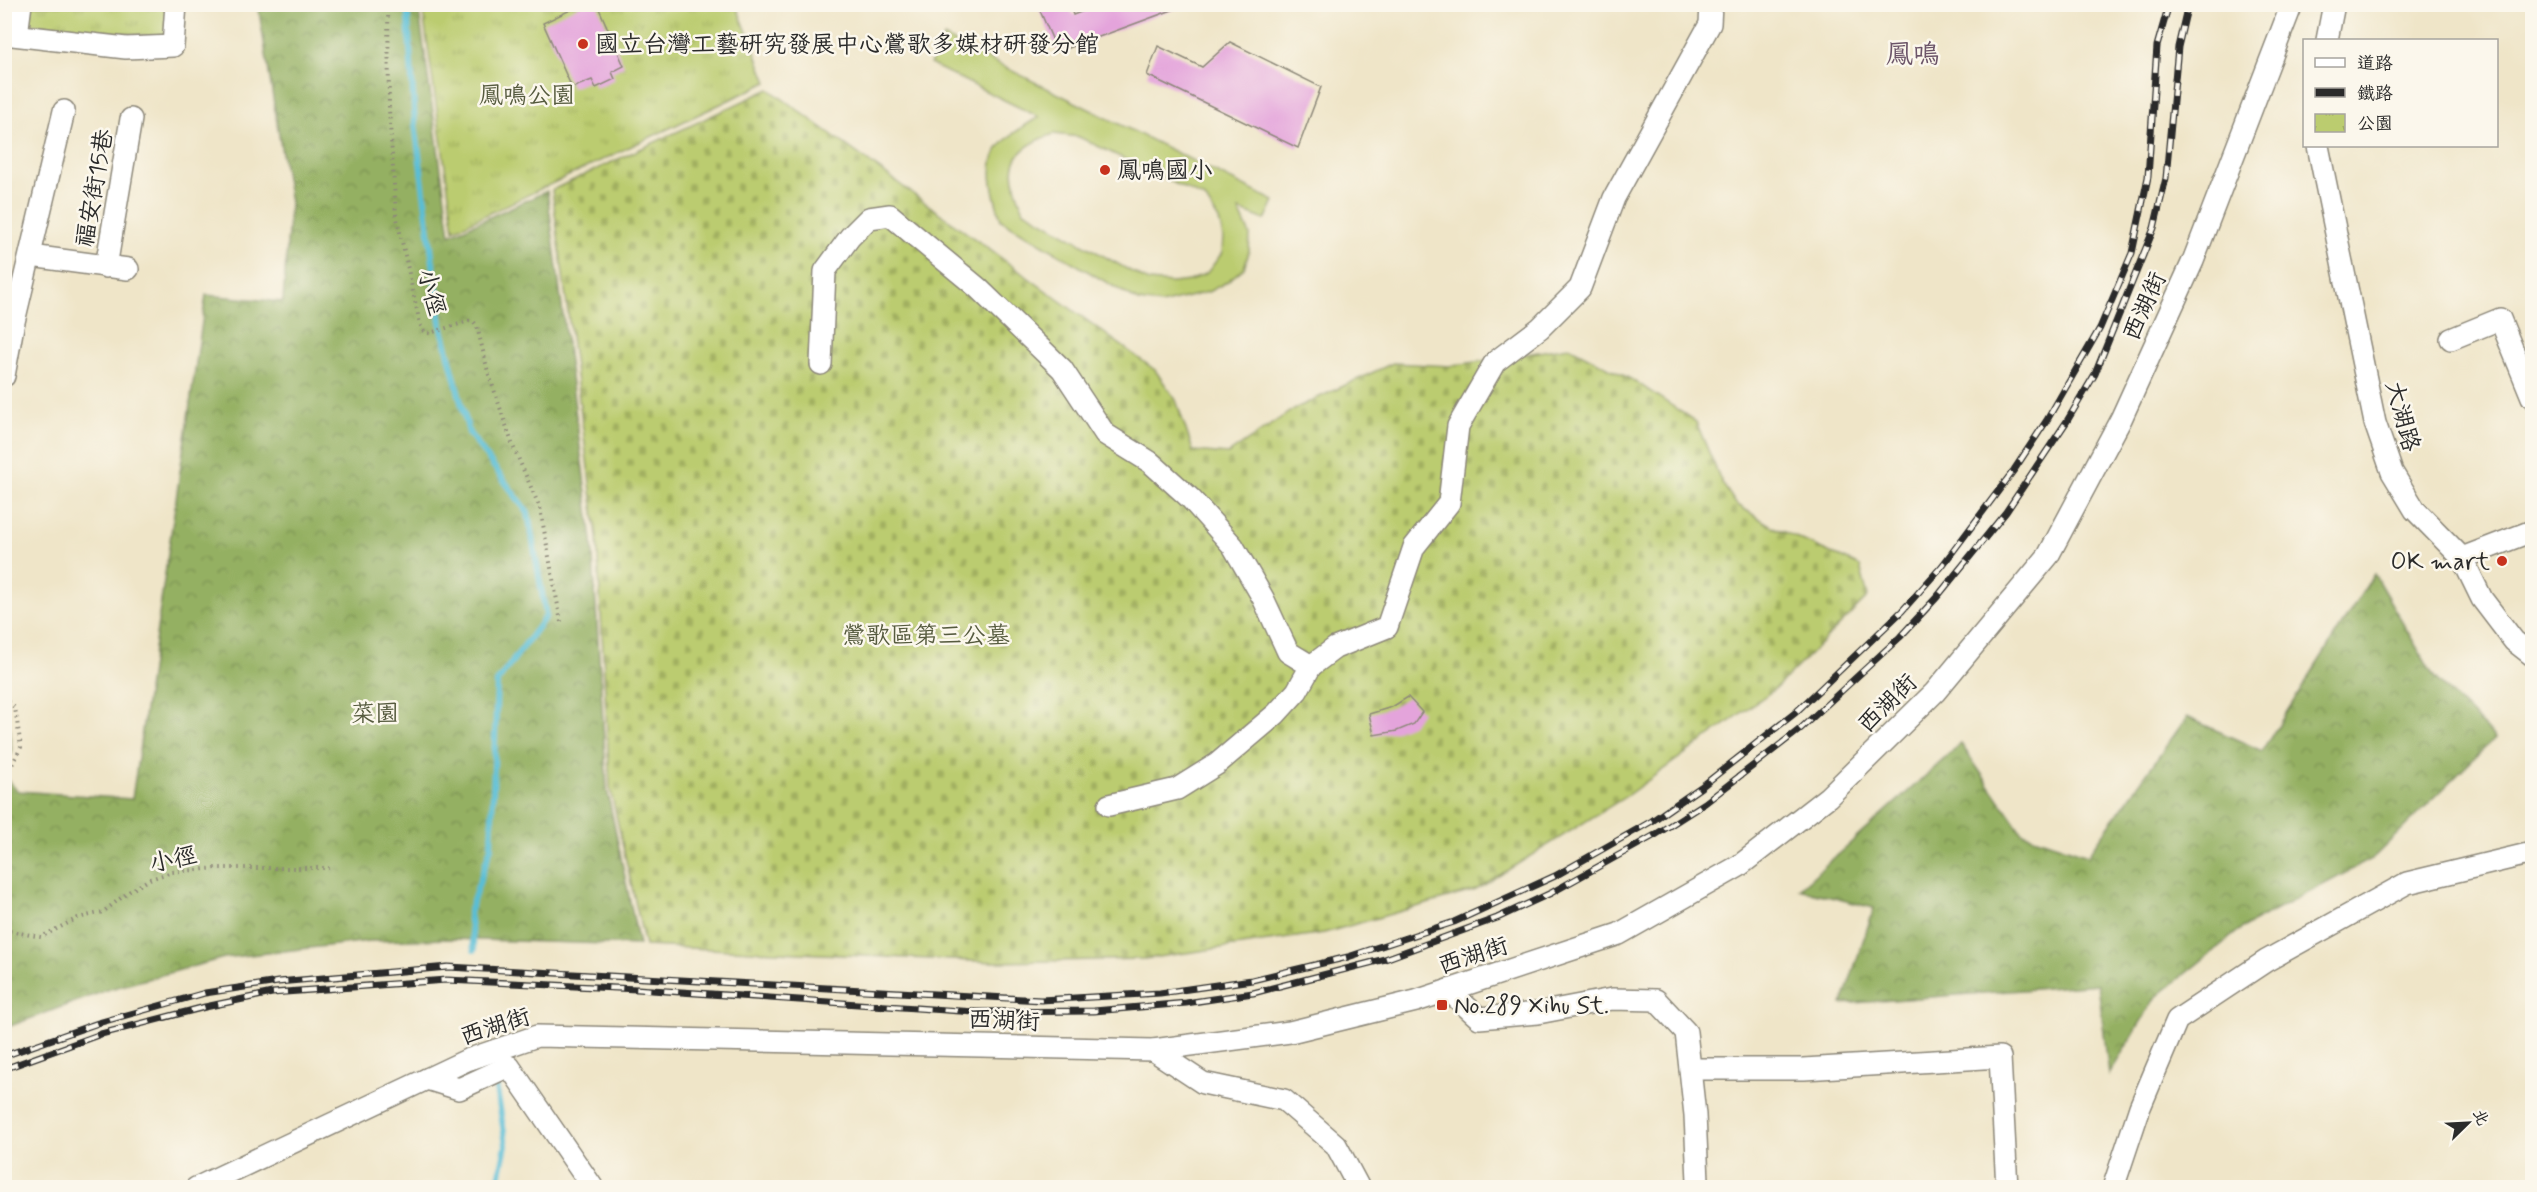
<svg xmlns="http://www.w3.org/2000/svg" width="2537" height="1192" viewBox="0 0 2537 1192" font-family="Mynerve,'LXGW WenKai TC',sans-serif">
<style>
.grass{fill:#bbcc6f;stroke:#737c4d;stroke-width:1.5;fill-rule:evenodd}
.forest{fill:url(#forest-crowns);stroke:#606e46;stroke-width:1.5}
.cemetery{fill:url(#cemetery-stones);stroke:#737c4d;stroke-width:1.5}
.park{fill:url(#park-tufts);stroke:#737c4d;stroke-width:1.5}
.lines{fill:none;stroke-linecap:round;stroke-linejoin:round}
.stream{stroke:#59bed6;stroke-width:6}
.building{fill:#e4a4db}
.minor-casing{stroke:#8d887a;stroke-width:24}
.path{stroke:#8d887a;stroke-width:4;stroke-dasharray:1.5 4.5;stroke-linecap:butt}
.minor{stroke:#fff;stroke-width:21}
.rail-casing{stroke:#2b2b2b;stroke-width:7}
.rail{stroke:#fbf7ec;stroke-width:4.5;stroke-dasharray:14;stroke-linecap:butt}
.poi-dot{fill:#c8321e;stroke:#fbf7ec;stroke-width:2}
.labels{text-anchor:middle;stroke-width:5;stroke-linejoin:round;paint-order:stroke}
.poi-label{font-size:24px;fill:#2b2b2b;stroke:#fbf7ec;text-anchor:start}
.park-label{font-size:24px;fill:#565b3f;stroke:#fbf7ec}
.street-label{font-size:24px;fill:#2b2b2b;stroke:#fbf7ec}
.quarter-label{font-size:27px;fill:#6c5569;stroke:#fbf7ec}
</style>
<defs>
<pattern id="forest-crowns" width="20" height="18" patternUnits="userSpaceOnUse" patternTransform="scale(1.5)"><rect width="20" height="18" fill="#94b062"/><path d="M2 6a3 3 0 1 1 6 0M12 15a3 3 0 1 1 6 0" fill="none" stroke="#798f51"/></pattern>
<pattern id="cemetery-stones" width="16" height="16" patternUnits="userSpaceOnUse" patternTransform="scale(1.5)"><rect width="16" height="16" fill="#bbcc6f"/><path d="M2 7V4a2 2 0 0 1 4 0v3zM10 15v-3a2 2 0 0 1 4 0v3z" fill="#a1af60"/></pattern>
<pattern id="park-tufts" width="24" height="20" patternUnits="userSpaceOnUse" patternTransform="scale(1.5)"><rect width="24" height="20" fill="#bbcc6f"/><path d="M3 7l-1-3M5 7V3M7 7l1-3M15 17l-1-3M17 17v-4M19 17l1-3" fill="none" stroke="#a1af60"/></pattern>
</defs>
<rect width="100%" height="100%" fill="#fbf7ec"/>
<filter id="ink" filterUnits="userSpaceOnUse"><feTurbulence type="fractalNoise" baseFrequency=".0167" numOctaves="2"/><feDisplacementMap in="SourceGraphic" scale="12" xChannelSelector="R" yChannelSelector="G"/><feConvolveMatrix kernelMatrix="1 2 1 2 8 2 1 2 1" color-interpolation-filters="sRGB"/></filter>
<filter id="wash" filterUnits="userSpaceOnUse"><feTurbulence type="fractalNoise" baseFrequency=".008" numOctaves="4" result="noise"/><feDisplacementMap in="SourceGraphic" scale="24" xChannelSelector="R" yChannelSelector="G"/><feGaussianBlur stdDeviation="1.35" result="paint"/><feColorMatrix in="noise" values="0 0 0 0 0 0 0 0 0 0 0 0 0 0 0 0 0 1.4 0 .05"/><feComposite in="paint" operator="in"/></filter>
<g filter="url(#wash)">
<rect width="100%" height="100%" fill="#efe5c8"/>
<path class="grass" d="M 944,37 L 1274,201 L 1265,220 L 1239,210 L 1250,235 L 1249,252 L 1244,268 L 1225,283 L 1208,292 L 1161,304 L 1138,301 L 1001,220 C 983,160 986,148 1039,117 L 930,64 ZM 1054,134 L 1079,137 L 1205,198 L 1219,220 L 1223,237 L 1222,253 L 1207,273 L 1190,281 L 1172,283 L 1148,281 L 1024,211 C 1005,169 1008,149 1054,134 Z"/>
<g class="forest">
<polygon points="258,5 418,5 450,235 547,191 592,540 607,790 639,945 451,939 369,941 224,958 110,989 5,1028 5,778 18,791 132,799 206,295 283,302 290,203"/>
<polygon points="2374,574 2434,677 2495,738 2372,859 2242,928 2155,998 2109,1075 2098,984 1842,1004 1874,908 1799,889 1961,744 2022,833 2088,855 2187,717 2262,751"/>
<polygon points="5,709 7,711 12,752 5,768"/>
</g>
<polygon class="cemetery" points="769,89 1155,370 1176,400 1193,451 1228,454 1294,409 1393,363 1450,366 1569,347 1636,382 1696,422 1722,483 1736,504 1773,527 1860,566 1868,597 1776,688 1625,797 1476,890 1324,933 1144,959 996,962 645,946 610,788 597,537 552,190"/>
<g class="park">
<polygon points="22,5 169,5 168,38 21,23"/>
<polygon points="422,5 736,5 767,82 454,230"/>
</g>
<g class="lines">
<g class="stream">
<polyline points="407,4 415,123 441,325 469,433 528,513 546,616 497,682 491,847 469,913 474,950"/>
<polyline points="496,1084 506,1145 497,1188"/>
</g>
</g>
<g id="blocks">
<g class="building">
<polygon points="583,4 597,4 624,66 612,72 615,79 596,88 592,80 572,88 543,23"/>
<polygon points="1037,4 1069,4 1073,15 1102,4 1182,4 1183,6 1058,52"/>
<polygon points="1230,42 1321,87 1298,148 1147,75 1158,46 1202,67"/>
<polygon points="1408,697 1422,712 1414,724 1397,731 1374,735 1369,714 1392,707"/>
</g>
</g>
</g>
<g filter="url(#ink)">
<use href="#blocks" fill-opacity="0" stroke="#8d887a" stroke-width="1.5"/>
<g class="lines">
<g class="minor-casing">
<g id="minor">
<polyline points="4,34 126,48 173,46 176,4"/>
<polyline points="17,35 21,4"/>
<polyline points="2327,40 2334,4"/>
<polyline points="2318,146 2375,423 2392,472 2415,510 2462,558 2482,599 2514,641 2532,655"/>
<polyline points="31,256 128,269"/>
<polyline points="106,267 131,119"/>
<polyline points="2451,339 2500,319 2532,397"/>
<polyline points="821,364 825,271 850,237 869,218 890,215 978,288 1062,369 1105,434 1150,462 1191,499 1233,546 1263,598 1288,652 1311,666"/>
<polyline points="4,376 13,326 64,111"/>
<polyline points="2462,558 2532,531"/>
<polyline points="1109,805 1177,789 1217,764 1276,714 1297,691 1311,666 1335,648 1387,627 1414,547 1449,503 1458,426 1495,362 1540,328 1580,288 1614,198 1710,24 1711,4"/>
<polyline points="1448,990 1479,1018 1538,1013 1612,999 1656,1000 1686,1032 1695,1115 1698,1181 1701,1188"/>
<polyline points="1153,1050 1203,1083 1284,1100 1336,1145 1359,1188"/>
<polyline points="1690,1069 1804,1069 2000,1057 2007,1188"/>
<polyline points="427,1079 459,1089 509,1066 593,1188"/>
<polyline points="196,1188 467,1060 537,1036 1153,1050 1290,1032 1416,1001 1619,934 1739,866 1828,797 1935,692 2048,556 2121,419 2193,261 2292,4"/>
<polyline points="2113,1188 2140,1107 2177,1020 2266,961 2407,883 2532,853"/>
</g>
</g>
<g class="path">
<polyline points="388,4 389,109 396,214 420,324 424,332 430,333 469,321 474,322 477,326 488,372 513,446 540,508 561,622"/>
<polyline points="4,698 15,708 21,747 4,781"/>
<polyline points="4,930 41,937 78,918 103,912 130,891 150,879 172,872 217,868 329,868"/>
</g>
<use href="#minor" class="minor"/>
<g class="rail-casing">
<g id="rail">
<polyline points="4,1056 98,1023 205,993 278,982 448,967 1041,1000 1160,993 1252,980 1348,957 1454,922 1555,876 1652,821 1701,787 1795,713 1902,611 1942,566 2014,470 2047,420 2100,328 2132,253 2148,177 2157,46 2169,4"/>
<polyline points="4,1069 101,1034 205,1007 272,993 446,980 637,989 975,1012 1094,1011 1186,1003 1253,993 1385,959 1497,918 1551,893 1655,835 1705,803 1799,730 1900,637 1937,597 2006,512 2067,421 2095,374 2154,228 2166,178 2178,47 2188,4"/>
</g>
</g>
<use href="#rail" class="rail"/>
</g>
</g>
<g class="poi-dot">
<circle cx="583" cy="44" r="6"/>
<circle cx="1105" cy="170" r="6"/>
<circle cx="2502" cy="561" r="6"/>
<rect x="1436" y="999" width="12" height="12" rx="3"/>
</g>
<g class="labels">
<g class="poi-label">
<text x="595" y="52">國立台灣工藝研究發展中心鶯歌多媒材研發分館</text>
<text x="1117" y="178">鳳鳴國小</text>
<text x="2490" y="569" text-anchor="end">OK mart</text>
<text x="1454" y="1013">No.289 Xihu St.</text>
</g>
<g class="park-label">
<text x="527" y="103">鳳鳴公園</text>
<text x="926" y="643">鶯歌區第三公墓</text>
<text x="375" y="721">菜園</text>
</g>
<g class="street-label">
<text transform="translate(94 188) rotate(-80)" y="8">福安街15巷</text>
<text transform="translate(432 292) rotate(75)" y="8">小徑</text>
<text transform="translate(2144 306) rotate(-66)" y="8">西湖街</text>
<text transform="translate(2403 416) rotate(75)" y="8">大湖路</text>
<text transform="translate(1887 703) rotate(-45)" y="8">西湖街</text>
<text transform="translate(173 859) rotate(-12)" y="8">小徑</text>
<text transform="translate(1473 955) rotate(-18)" y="8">西湖街</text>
<text transform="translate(1004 1020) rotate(2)" y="8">西湖街</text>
<text transform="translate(495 1026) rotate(-18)" y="8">西湖街</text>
</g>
<g class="quarter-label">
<text x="1913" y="63">鳳鳴</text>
</g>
</g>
<rect width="2537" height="1192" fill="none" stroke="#fbf7ec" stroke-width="24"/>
<rect x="2303" y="39" width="195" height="108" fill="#fbf7ec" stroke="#a8a59f" stroke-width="1.5"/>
<rect x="2315" y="58" width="30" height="9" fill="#ffffff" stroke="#a8a59f" stroke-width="1.5"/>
<text x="2357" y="69" font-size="18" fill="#2b2b2b">道路</text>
<rect x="2315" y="88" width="30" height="9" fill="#2b2b2b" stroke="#a8a59f" stroke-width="1.5"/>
<text x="2357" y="99" font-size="18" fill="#2b2b2b">鐵路</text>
<rect x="2315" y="114" width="30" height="18" fill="url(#park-tufts)" stroke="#a8a59f" stroke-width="1.5"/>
<text x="2357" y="129" font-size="18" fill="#2b2b2b">公園</text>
<g transform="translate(2468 1123) rotate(66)" stroke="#fbf7ec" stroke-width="4.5" paint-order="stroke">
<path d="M0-4.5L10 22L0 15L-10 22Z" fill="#2b2b2b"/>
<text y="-9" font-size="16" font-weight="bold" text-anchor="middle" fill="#2b2b2b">北</text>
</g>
</svg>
